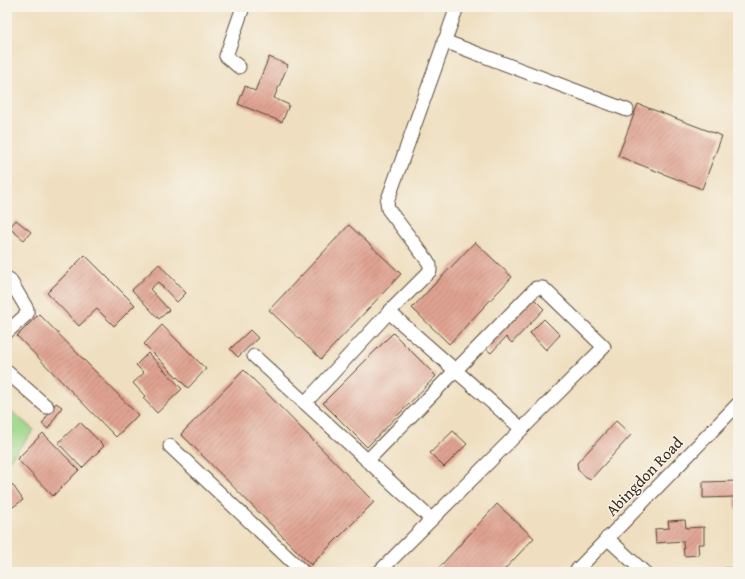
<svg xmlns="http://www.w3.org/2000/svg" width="745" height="579" viewBox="0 0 745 579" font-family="'Gentium Book Plus',serif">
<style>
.grass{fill:#9dd78a;stroke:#6c8054}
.building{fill:url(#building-hatch)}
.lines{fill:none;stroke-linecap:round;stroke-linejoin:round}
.minor-casing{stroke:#564536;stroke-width:15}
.minor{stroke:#fff;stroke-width:13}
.labels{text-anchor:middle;stroke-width:3;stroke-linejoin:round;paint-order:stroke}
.street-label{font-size:16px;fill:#3b2a1e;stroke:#f7f3e8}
</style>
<defs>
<pattern id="building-hatch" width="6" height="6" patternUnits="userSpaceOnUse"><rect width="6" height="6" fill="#e0a392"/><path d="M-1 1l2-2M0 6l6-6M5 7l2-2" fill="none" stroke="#b78577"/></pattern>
</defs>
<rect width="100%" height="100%" fill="#f7f3e8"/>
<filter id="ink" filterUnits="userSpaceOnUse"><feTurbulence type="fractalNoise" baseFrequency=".025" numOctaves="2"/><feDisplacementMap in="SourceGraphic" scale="8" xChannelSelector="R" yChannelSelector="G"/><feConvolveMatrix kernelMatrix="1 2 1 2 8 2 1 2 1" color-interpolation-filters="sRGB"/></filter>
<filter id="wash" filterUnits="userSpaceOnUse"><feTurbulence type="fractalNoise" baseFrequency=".012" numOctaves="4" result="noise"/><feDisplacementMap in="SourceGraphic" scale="16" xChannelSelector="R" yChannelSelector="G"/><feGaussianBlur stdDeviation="0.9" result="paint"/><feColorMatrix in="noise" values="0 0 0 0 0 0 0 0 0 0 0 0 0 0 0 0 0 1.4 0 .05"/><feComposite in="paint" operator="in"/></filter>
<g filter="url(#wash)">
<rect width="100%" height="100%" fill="#efdfc0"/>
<polygon class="grass" points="7,408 34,430 7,463"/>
<g id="blocks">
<g class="building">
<polygon points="269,57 288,65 274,98 289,105 282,122 238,104 245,86 255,91"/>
<polygon points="638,104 722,136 702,189 618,156"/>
<polygon points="16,220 31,232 24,240 9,228"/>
<polygon points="349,225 401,274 321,359 269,310"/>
<polygon points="475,242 512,277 449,344 412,308"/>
<polygon points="85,255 135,305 114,326 97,309 79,326 47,293"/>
<polygon points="159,264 186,293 177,302 158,282 150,289 169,310 159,319 132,290"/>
<polygon points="533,298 544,309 512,343 506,337 491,353 485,348"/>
<polygon points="39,314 138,415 116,437 17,336"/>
<polygon points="544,319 560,335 546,350 530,333"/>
<polygon points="162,325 206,369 188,388 144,344"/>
<polygon points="250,330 258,338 238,357 230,349"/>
<polygon points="393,333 436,376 367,447 323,403"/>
<polygon points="148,353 182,389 157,413 143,398 145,396 133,383 144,373 136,365"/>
<polygon points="244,370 374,502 311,565 181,434"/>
<polygon points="56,403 62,407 48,429 42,424"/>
<polygon points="616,421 631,435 591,479 586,477 578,470 577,463"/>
<polygon points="80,422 104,446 82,468 58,443"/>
<polygon points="453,431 467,444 444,467 430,453"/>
<polygon points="43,433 79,470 53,496 17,459"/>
<polygon points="738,481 738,507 735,508 735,497 703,498 703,482"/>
<polygon points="12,484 23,500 7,511 7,487"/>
<polygon points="497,504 534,538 502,572 435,572"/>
<polygon points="685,520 686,528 704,527 704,544 698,544 699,555 684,556 683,541 656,543 655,529 669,528 668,521"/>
<rect x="725" y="568" width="13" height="4"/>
</g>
</g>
</g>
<g filter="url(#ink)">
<use href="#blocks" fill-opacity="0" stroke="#564536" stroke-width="1"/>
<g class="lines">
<g class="minor-casing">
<g id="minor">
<polyline points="444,41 627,110"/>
<polyline points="239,67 226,56 243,7"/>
<polyline points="7,278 10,280 27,309 27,314 7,332"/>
<polyline points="389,312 522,429"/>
<polyline points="254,356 431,519"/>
<polyline points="7,372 47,407"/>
<polyline points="305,403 389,312 430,271 430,265 427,260 388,209 387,202 457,7"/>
<polyline points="170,446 303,572"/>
<polyline points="367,461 536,288 543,288 604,347 379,572"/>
<polyline points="607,538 644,572"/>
<polyline points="575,572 738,404"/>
</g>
</g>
<use href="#minor" class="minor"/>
</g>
</g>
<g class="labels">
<g class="street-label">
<text transform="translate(644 476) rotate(-46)" y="6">Abingdon Road</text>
</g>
</g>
<rect width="745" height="579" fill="none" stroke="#f7f3e8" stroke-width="24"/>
</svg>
